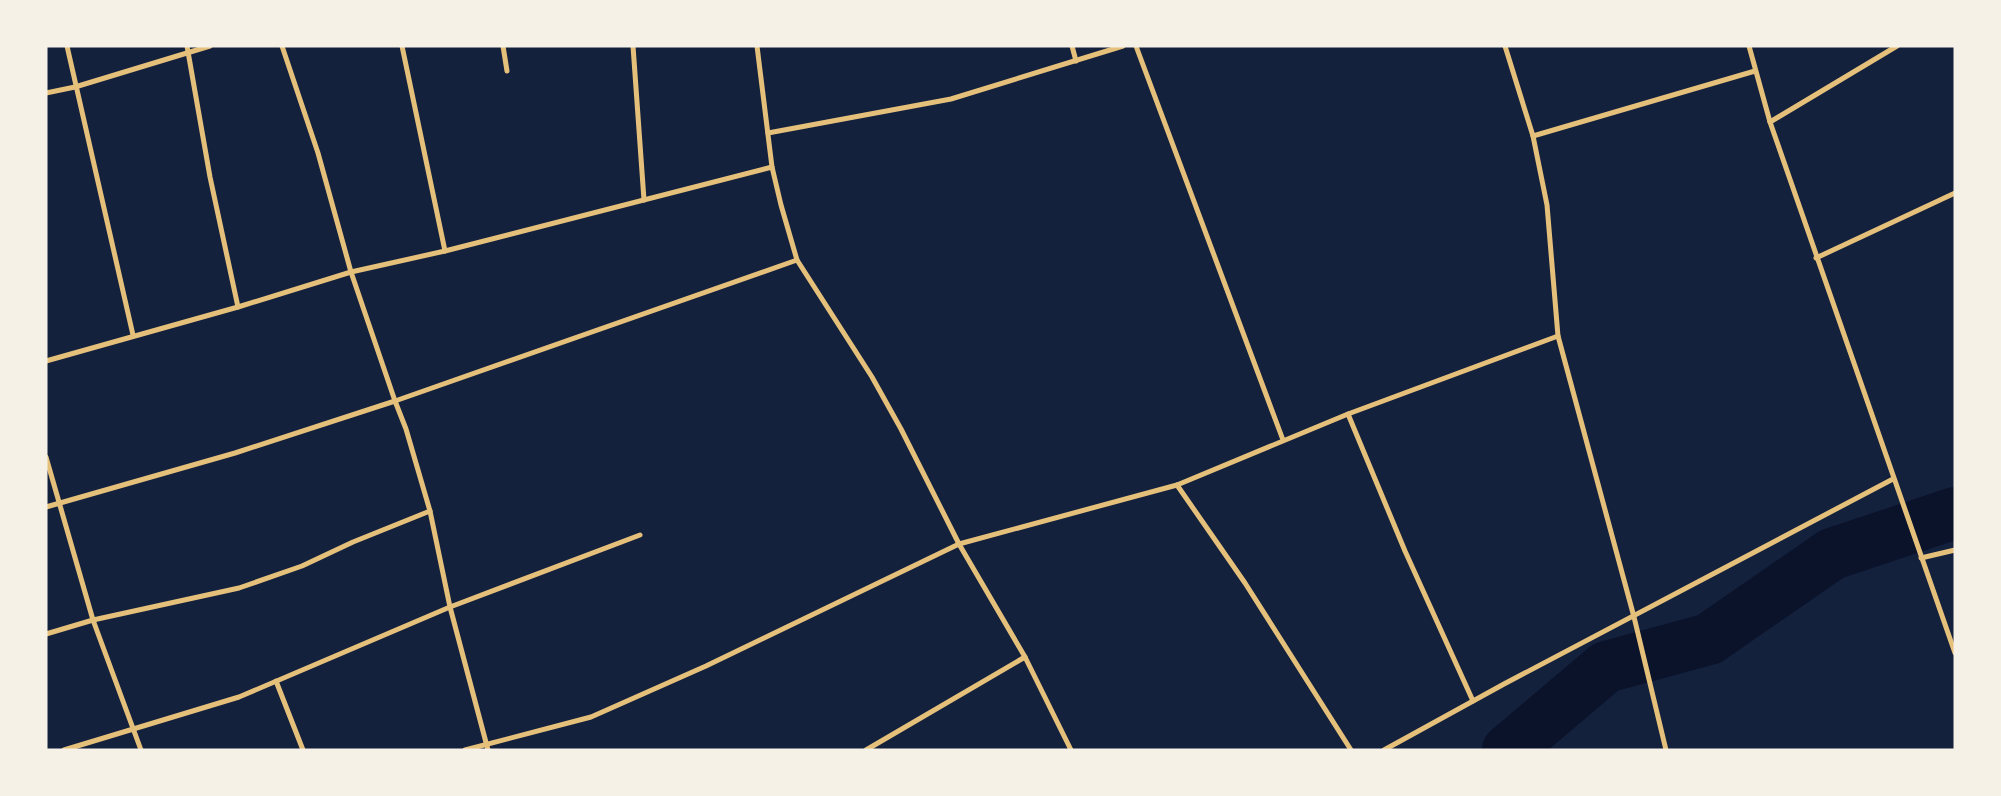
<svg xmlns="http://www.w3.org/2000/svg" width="2001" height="796" viewBox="0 0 2001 796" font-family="'Roboto Serif',serif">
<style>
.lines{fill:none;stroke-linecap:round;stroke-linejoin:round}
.river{stroke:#0b132b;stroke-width:52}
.minor{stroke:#e5c07b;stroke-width:5}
</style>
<rect width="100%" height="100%" fill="#14213d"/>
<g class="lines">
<polyline class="river" points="1508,750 1606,667 1709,639 1832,554 1955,513"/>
<g class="minor">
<polyline points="67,46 133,335"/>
<polyline points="187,46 210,177 238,307"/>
<polyline points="282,46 318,153 351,272 395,401 406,429 430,511 450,607 488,750"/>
<polyline points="402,46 445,251"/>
<polyline points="503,46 507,71"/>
<polyline points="633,46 644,200"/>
<polyline points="757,46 772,167 781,205 797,260 872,377 901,429 959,544 1025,657 1071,750"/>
<polyline points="1072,46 1076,61"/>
<polyline points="1136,46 1283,440"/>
<polyline points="1505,46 1533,136 1547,205 1558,336 1634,617 1666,750"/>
<polyline points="1749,46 1770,122 1955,653"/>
<polyline points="46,93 75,87 210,46"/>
<polyline points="1770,122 1897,46"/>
<polyline points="768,133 951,99 1123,46"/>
<polyline points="1533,136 1755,71"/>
<polyline points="1816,258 1955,193"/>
<polyline points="46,361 238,307 351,272 445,251 772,167"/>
<polyline points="1348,414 1405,551 1473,701"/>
<polyline points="46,457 93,620 141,750"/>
<polyline points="1177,485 1245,583 1351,750"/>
<polyline points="46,507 235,453 395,401 797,260"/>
<polyline points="1921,558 1955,550"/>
<polyline points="46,634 93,620 239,588 302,566 353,542 430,511"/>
<polyline points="276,681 303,750"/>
<polyline points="64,750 239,697 450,607 640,535"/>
<polyline points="465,750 591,717 706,666 959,544 1177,485 1348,414 1558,336"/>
<polyline points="866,750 1025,657"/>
<polyline points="1384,750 1504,684 1893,479"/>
</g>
</g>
<rect width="2001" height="796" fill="none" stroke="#f6f1e7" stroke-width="95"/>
</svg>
